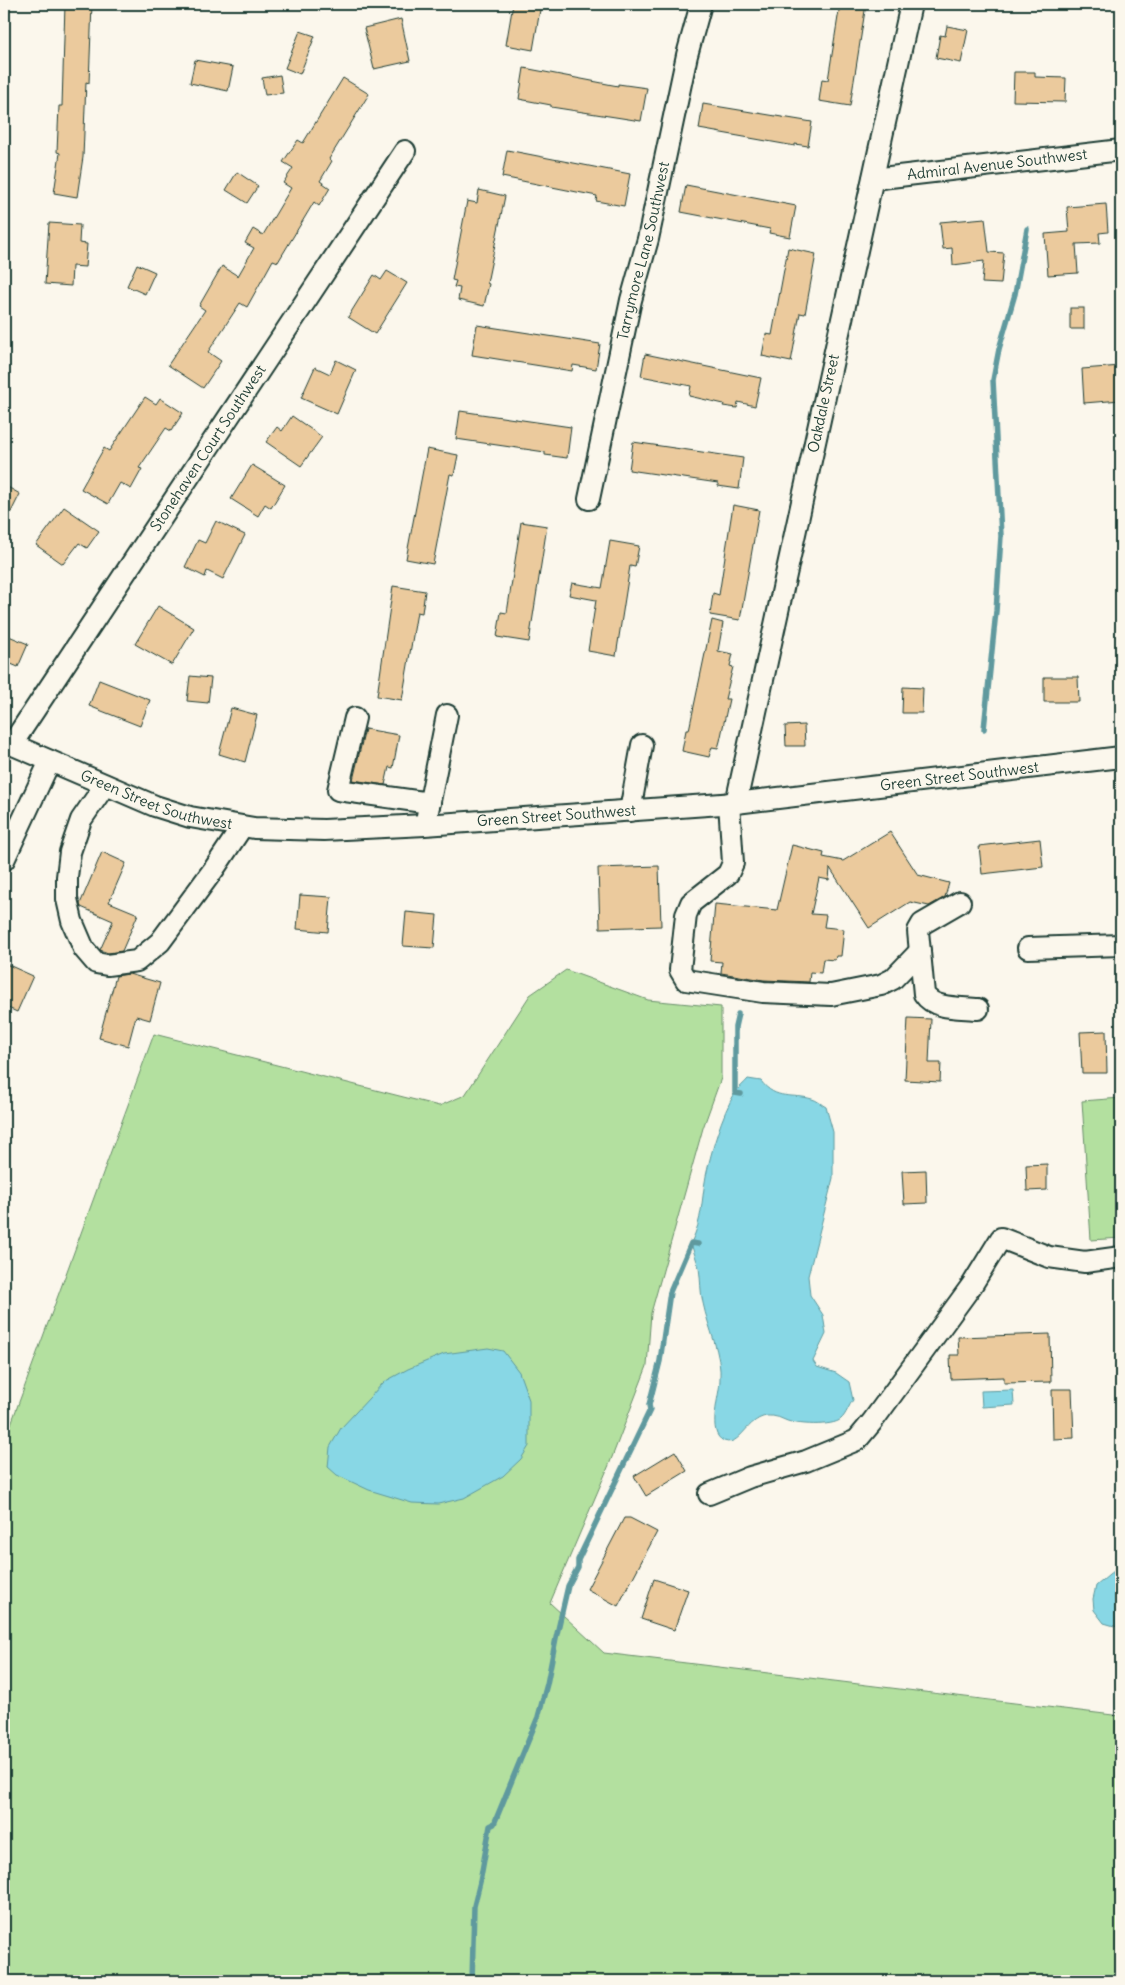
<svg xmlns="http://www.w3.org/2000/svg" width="1125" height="1985" viewBox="0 0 1125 1985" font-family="Delius,sans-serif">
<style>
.green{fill:#b3e09f;stroke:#698e6a}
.water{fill:#88d7e5;stroke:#5e999e}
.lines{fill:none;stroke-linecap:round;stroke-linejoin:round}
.stream{stroke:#5e999e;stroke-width:5.5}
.building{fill:#ebca9d;stroke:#1f3d34}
.minor-casing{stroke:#1f3d34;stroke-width:24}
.minor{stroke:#fbf7ec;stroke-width:20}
.labels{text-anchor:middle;stroke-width:4;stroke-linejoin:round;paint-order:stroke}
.street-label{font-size:15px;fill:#1f3d34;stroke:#fbf7ec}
</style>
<rect width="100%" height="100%" fill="#fbf7ec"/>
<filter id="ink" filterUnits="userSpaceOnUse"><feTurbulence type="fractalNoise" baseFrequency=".02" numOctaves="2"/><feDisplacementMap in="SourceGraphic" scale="10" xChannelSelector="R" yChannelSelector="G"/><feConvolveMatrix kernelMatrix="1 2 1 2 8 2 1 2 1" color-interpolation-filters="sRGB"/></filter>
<g filter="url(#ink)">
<g class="green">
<polygon points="566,970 648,1000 721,1007 721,1078 703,1128 651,1313 647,1366 609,1465 550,1603 604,1653 1121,1716 1121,1981 4,1981 4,1443 154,1034 439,1106 465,1095 530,995"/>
<polygon points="1121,1098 1121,1238 1091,1240 1082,1101"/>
</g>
<g class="water">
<path d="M 748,1079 L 761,1081 C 776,1101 792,1093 812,1099 C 817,1100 822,1105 826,1107 L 833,1132 L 833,1178 L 808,1276 L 810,1295 L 823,1315 L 826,1334 L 813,1361 L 817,1367 L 836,1373 L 849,1382 L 853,1400 C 849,1405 846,1415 841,1419 C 833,1427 795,1425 785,1420 C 749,1402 744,1449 724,1441 C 706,1434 720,1395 720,1380 C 722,1354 708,1328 703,1303 C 700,1291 701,1280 699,1268 C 697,1260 693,1251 691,1243 C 703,1218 701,1202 706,1176 C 711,1152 722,1114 735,1093 C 738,1088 744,1084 748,1079 Z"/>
<polygon points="488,1348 503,1351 519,1372 529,1400 529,1446 521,1459 503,1476 464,1498 438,1504 412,1503 369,1490 337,1475 328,1467 330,1447 341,1428 384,1382 408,1369 444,1354"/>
<polygon points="1013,1390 1014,1405 982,1407 981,1391"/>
<polygon points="1121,1565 1121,1628 1104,1623 1094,1610 1093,1599 1096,1586"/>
</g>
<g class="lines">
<g class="stream">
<polyline points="984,729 996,611 1001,536 993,380 999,349 1015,294 1027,229"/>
<polyline points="738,1014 735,1027 735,1093 741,1094"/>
<polyline points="472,1981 474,1906 480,1882 490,1826 494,1824 538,1717 547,1684 556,1638 568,1586 578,1567 578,1560 650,1410 649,1405 660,1361 670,1292 691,1243 698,1244"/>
</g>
</g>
<g class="building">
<polygon points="65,4 92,4 89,83 86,82 83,157 77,197 54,193 60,153 57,152 59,106 62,106"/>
<polygon points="513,4 541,4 533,50 506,45"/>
<polygon points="840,4 866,4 850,106 819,101 822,79 828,80"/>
<polygon points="401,19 410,61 374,69 364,28"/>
<polygon points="947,26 968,30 961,63 936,58 940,35 945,36"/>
<polygon points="300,31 315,36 300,74 285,68"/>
<polygon points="195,60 233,67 228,91 190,83"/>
<polygon points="524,68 618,86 618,84 647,88 641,121 551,107 551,105 519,99"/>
<polygon points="1014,72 1035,72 1035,77 1066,78 1065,102 1013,101"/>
<polygon points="280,75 283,93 265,95 262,78"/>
<polygon points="343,78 369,94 329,159 332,161 320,181 330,188 319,206 314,202 278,262 273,260 247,307 240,303 208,352 221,361 203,388 168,365 205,310 199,306 222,266 238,276 254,248 245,243 253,229 263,235 291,188 283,183 293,168 283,162 298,140 303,143"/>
<polygon points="703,104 812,122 808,146 795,144 795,146 699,129"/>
<polygon points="507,150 630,174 624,206 596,201 597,196 502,177"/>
<polygon points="237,172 258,186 247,203 226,190"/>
<polygon points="686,185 796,206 790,237 769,233 770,229 681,212"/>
<polygon points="479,190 505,196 487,283 489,284 484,306 458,300 460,288 454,287 456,281 452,280 467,201 477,203"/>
<polygon points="1106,204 1108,232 1099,233 1100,243 1076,244 1078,273 1048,275 1045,234 1069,232 1067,207"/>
<polygon points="985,218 989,252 1004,253 1001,284 982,283 984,261 953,265 952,248 943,249 940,222"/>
<polygon points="49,223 80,225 79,243 87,244 85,267 72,266 71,286 45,284"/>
<polygon points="788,248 816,254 805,314 800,313 791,362 762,356 766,334 772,335"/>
<polygon points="137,264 155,272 145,294 127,286"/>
<polygon points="387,271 407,283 375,334 348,317 374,275 381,280"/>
<rect x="1070" y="308" width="14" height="21"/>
<polygon points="477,325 600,344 596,369 573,365 572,371 472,355"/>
<polygon points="645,354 761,378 755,406 738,402 737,408 723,406 724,404 689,396 691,386 641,376"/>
<polygon points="336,360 356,370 337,414 301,398 315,367 330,374"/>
<polygon points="1121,366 1121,400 1084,403 1082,369"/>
<polygon points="145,397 156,404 160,398 183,413 171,431 166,428 139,468 142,469 131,489 120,483 108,504 81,489 104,448 109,451"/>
<polygon points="460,411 571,427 567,458 545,455 545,452 456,439"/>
<polygon points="292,416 322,437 301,466 266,442 277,427 282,431"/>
<polygon points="633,442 743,458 739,489 718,486 718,483 629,470"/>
<polygon points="427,449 458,455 454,475 450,474 433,564 406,559"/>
<polygon points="252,465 285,485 271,508 265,504 258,516 231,499"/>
<polygon points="4,485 20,494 4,526"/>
<polygon points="733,505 759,510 740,620 710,615 713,593 719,595"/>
<polygon points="64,507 99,531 87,548 79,543 63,564 36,545"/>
<polygon points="216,521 245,535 223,579 207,571 205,577 185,567 198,540 205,543"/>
<polygon points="521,522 547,526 529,642 497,637 501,612 507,613"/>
<polygon points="610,541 639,546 635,567 630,566 616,656 588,651 596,600 569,595 572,583 602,588"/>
<polygon points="393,586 425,591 422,613 417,612 402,700 377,696"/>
<polygon points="158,606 194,628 172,665 135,644"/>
<polygon points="712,620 723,623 718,651 733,654 730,666 733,667 725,699 729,699 720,741 718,748 712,747 709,757 682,751 686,730 689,730"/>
<polygon points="4,634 28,644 18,667 4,661"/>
<polygon points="190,676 211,678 208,703 187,701"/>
<polygon points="1044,677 1078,677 1079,702 1044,702"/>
<polygon points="99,680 150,700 140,726 89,706"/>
<polygon points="903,687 923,688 922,713 902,713"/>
<polygon points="231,708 257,715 245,762 219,754"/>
<polygon points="804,725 805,746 786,746 785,726"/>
<polygon points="365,729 399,735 393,768 389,767 385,785 353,780"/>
<polygon points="890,832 918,875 949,883 945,897 929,906 910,902 869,928 830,868 829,880 819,878 811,914 826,915 824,927 844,929 841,956 836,956 835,960 823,959 821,973 810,972 809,982 764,980 721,973 722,962 710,961 715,904 777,910 792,845 824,853 823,857 843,861"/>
<polygon points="1040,839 1043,867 982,874 979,846"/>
<polygon points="102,852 126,863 109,902 138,914 122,951 108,953 100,950 113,921 81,907 80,904"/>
<polygon points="659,866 661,926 600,928 598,868"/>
<polygon points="300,895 331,897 328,932 297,929"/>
<polygon points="406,912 437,915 434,948 403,946"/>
<polygon points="4,963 33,976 17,1012 4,1006"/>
<polygon points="129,974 160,983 150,1020 136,1016 128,1046 99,1038 116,976"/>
<polygon points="908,1018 931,1019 929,1063 941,1063 940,1082 905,1080"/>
<polygon points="1106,1031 1107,1073 1082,1073 1080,1032"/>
<polygon points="1047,1164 1047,1190 1027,1191 1026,1165"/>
<polygon points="926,1170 927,1203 904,1204 902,1171"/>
<polygon points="1050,1334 1051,1382 1004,1383 1004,1377 951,1379 950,1355 959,1355 958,1337"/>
<polygon points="1052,1389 1072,1389 1074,1438 1053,1439"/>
<polygon points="675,1451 687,1471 646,1496 634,1476"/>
<polygon points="624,1518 630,1518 657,1532 618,1606 587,1589"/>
<polygon points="654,1579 688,1590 674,1630 641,1619"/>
</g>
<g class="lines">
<g class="minor-casing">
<g id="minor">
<path id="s1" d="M 873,179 L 1121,150"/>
<path id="s2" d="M 589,499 L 631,300 L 648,239 L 687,55 L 701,4"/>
<polyline points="355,718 338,790 430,803"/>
<path id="s3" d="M 4,741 L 155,806 L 190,817 L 254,828 L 324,830 L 425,825 L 736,803 L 1121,757"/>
<path id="s4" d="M 12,744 L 405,151"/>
<polyline points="105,785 81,820 70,852 67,877 67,899 72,921 84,949 96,963 107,965 137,961 160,942 214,869 242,827"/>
<polyline points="729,803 733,863 728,874 691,903 686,915 680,970 686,980 763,992 831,995 881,985 893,979 920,951"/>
<path id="s5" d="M 736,803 L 911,4"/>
<polyline points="630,811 642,745"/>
<polyline points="427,816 447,715"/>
<polyline points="4,860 50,761"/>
<path d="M 960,902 L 922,924 L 918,931 L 924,994 C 934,1010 961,1007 978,1009"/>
<polyline points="1028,948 1121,945"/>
<polyline points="709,1494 750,1477 806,1461 857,1440 872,1422 972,1285 1001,1238 1049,1257 1085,1262 1121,1257"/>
</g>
</g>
<use href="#minor" class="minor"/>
</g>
</g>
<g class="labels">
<g class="street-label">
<text dy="5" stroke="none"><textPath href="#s1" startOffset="125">Admiral Avenue Southwest</textPath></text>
<text dy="5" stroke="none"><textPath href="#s2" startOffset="254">Tarrymore Lane Southwest</textPath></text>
<text dy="5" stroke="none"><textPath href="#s5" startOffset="409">Oakdale Street</textPath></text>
<text dy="5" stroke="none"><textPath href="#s4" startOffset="355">Stonehaven Court Southwest</textPath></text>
<text dy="5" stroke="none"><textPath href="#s3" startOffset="974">Green Street Southwest</textPath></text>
<text dy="5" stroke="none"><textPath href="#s3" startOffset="164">Green Street Southwest</textPath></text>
<text dy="5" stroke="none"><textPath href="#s3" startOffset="569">Green Street Southwest</textPath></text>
</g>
</g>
<rect width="1125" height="1985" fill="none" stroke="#fbf7ec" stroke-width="20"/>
<rect x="10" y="10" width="1105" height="1965" fill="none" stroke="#1f3d34" stroke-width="2" filter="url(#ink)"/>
</svg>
